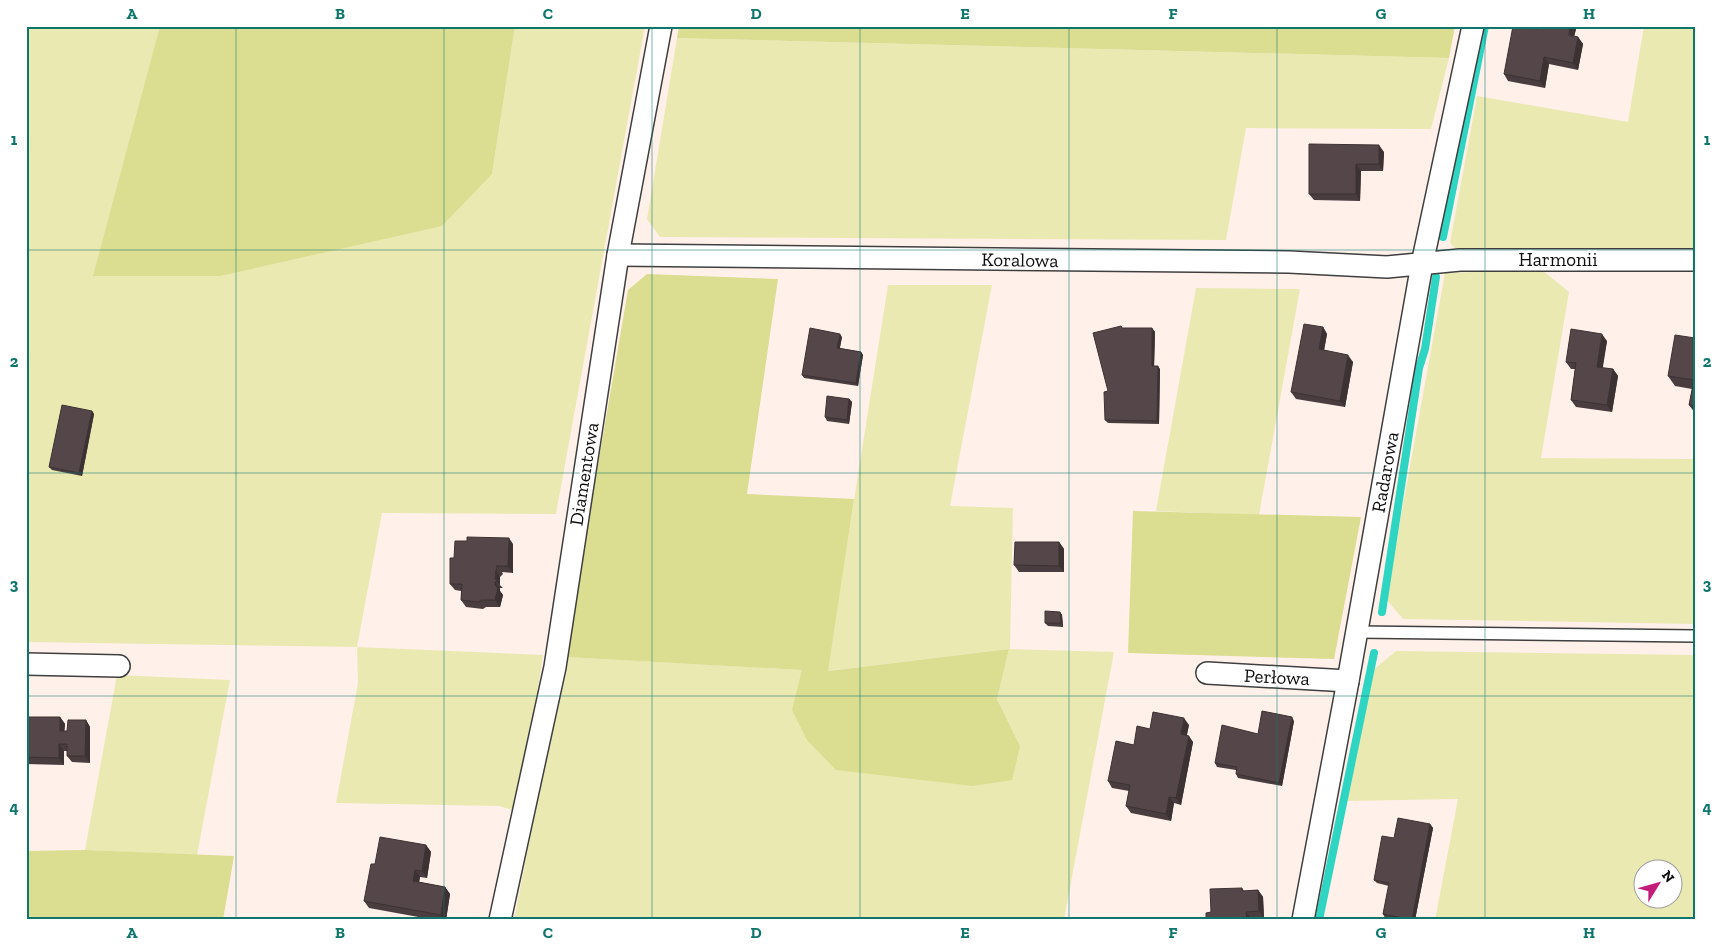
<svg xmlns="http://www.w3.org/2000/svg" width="1721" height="946" font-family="'Zilla Slab',serif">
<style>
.green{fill:#ebe9b2;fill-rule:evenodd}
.forest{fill:#dbdd90}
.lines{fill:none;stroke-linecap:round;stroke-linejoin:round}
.stream{stroke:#2ed5c2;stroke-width:8}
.lane-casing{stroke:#3f3f3f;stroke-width:14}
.street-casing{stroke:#3f3f3f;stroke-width:24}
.lane{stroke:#fff;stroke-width:11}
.street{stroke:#fff;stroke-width:21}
.wall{fill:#493d3f}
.shaded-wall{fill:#3c3233}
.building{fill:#554749;stroke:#3c3233}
.grid{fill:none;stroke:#0f766e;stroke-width:1;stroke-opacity:0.55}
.labels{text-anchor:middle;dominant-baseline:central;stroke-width:5;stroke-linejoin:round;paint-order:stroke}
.street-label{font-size:19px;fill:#0c0c0c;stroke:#fff}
.neatline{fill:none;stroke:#0f766e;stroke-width:2}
.grid-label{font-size:16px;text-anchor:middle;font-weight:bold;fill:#0f766e}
</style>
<rect width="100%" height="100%" fill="#fff0ea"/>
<g class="green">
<path d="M26 26H160L94 276H220L492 174 515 26H645L556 514 382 513 357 647 543 655 519 812 499 806 336 803 358 683 357 647 26 642Z"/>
<path d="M1644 26H1695V252L1606 248 1456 249 1450 243 1477 96 1628 122Z"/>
<path d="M677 38 1449 58 1431 129 1246 128 1226 240 660 237 647 219Z"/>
<path d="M1542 270 1569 292 1541 458 1695 459V624L1403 619 1386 599 1445 273Z"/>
<path d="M888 285H992L950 506 1013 508 1010 649 1114 652 1064 920H514L565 657 803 670 1020 746 997 699 1009 649 827 671Z"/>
<path d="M1196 288 1300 289 1259 515 1156 511Z"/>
<path d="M1396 651 1695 655V920H1435L1458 799 1347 801 1372 671ZM1644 868H1674V898H1644Z"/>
<path d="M117 675 230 680 197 855 85 850Z"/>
</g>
<g class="forest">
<path d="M160 26H515L492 174 442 226 220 276H93Z"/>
<path d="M679 26H1455L1449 58 677 38Z"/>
<path d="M647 274 778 279 747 494 854 499 828 671 1009 649 997 699 1020 746 1012 780 973 786 836 770 807 740 792 710 802 670 565 657 628 290Z"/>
<path d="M1133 511 1361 517 1334 659 1128 653Z"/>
<path d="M85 850 234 856 223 920H26V851Z"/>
</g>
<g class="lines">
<g class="stream">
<path d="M1443 237 1485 26"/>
<path d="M1382 612 1419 368 1425 349 1436 277"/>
<path d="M1319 920 1374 653"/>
</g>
<g class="lane-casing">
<path id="lane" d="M1357 632 1695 636"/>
</g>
<g class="street-casing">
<g id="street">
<path d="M618 255 1289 262 1387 267 1460 260H1695"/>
<path d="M26 664 119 666"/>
<path d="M1207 673 1348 681"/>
<path d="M500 920 555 667 618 255 661 26"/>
<path d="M1303 920 1348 681 1422 264 1473 26"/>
</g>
</g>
<use href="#lane" class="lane"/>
<use href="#street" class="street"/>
</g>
<g class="wall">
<path d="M1537 26H1574L1576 29 1574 36 1578 37 1583 44 1578 70 1549 64 1545 88 1508 81 1504 74 1537 29Z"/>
<path d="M1309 144 1384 152 1383 171H1361L1360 201 1314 200 1309 194Z"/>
<path d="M1323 327 1327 334 1324 350 1353 362 1345 407 1296 399 1291 392Z"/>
<path d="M1123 328H1152L1155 332 1154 366 1160 369 1159 424 1108 423 1105 420 1108 391Z"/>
<path d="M842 337 840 348 861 352 863 355 858 386 804 378 802 375Z"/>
<path d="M1695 338V413L1689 405 1692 389 1675 386 1668 376Z"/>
<path d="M1607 341 1602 368 1613 369 1618 376 1612 412 1576 407 1571 400 1575 369H1571L1566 362Z"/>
<path d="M849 399 852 402 849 424 827 421 825 417Z"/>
<path d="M92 411 94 414 82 476 52 470 49 467Z"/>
<path d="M467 541 513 544V573L502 572 503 574 500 577V585L503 588H500V591L503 595 500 607H486L483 609 466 607 461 600V591L455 590 450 584 454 558Z"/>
<path d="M1059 542 1064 549V572H1019L1014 565Z"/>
<path d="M1060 612 1062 615 1063 627 1048 626 1045 623Z"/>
<path d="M26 717H60L65 724 64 731H67L86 720 90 727V763L72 762 67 756V751H64V765L26 764Z"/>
<path d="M1294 721 1282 786 1238 778 1236 774V770L1217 767 1215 763Z"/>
<path d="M1189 725 1187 735 1193 742 1181 805 1174 803 1171 821 1131 813 1126 806 1129 791 1112 788 1108 781 1134 745 1150 729Z"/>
<path d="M1430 824 1433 828 1415 920H1396L1385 918 1383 914 1389 886 1377 883 1374 880 1394 838Z"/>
<path d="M426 845 431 852 427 878 420 877 419 882 445 887 450 894 446 920H435L369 908 364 901 375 864Z"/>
<path d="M1242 888 1244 891 1258 890 1263 897 1264 918 1251 919 1211 912Z"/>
</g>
<g class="shaded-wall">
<path d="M1570 26H1574L1576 29 1573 42 1569 35Z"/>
<path d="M1578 37 1583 44 1578 70 1573 63Z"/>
<path d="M1544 57 1549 64 1545 88 1540 81Z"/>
<path d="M1379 145 1384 152 1383 171 1379 164Z"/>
<path d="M1356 164 1361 171 1360 201 1356 194Z"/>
<path d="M1323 327 1327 334 1323 356 1319 349Z"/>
<path d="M1152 328 1155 332 1154 370 1152 366Z"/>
<path d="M840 334 842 337 839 351 837 348Z"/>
<path d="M1602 334 1607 341 1602 373 1597 367Z"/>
<path d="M861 352 863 355 858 386 856 383Z"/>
<path d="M1348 355 1353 362 1345 407 1340 401Z"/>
<path d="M1158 366 1160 369 1159 424 1157 421Z"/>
<path d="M1613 369 1618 376 1612 412 1607 405Z"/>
<path d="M849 399 852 402 849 424 847 420Z"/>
<path d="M92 411 94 414 82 476 79 473Z"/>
<path d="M509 538 513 544V573L508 566Z"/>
<path d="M1059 542 1064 549V572L1059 566Z"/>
<path d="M496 570 500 577V585L495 579Z"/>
<path d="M495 582 500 588V591L503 595 500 607 495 600Z"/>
<path d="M1060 612 1062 615 1063 627 1061 623Z"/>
<path d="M60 717 65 724 64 738 60 731Z"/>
<path d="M1292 717 1294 721 1282 786 1279 783Z"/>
<path d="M1184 718 1189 725 1185 741 1181 734Z"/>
<path d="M86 720 90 727V763L85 756Z"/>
<path d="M1189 736 1193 742 1181 805 1176 798Z"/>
<path d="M59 744 64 751V765L59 758Z"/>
<path d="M1169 797 1174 803 1171 821 1166 814Z"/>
<path d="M1430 824 1433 828 1415 920H1412Z"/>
<path d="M426 845 431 852 427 878 422 871Z"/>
<path d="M415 870 420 877 418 888 413 881Z"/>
<path d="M445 887 450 894 446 920H444L441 915Z"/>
<path d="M1258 890 1263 897 1264 918 1259 911Z"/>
<path d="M1246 912 1251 919V920H1247Z"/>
</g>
<g class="building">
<path d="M1513 26H1520L1537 29V26H1570L1569 35 1578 37 1573 63 1544 57 1540 81 1504 74Z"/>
<path d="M1309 144 1379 145V164H1356V194H1309Z"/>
<path d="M1304 324 1323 327 1319 349 1348 355 1340 401 1291 392Z"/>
<path d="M1121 326 1122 328H1152V366H1158L1157 421 1105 420 1104 392 1108 391 1093 333Z"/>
<path d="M810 328 840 334 837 348 861 352 856 383 802 375Z"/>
<path d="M1571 329 1602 334 1597 367 1613 369 1607 405 1571 400 1576 363 1566 362Z"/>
<path d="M1675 335 1695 338V406L1689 405 1694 380 1668 376Z"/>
<path d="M827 396 849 399 847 420 825 417Z"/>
<path d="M62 405 92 411 79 473 49 467Z"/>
<path d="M467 537 509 538 508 566H496L498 567 496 570 495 579 498 581 495 582V585L498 588 495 600H481L478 602 461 600 462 584H450V558H454L455 541H467Z"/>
<path d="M1015 542H1059V566L1014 565Z"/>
<path d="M1045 611 1060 612 1061 623H1045Z"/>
<path d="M1262 711 1292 717 1279 783 1236 774 1237 767 1215 763 1222 725 1258 734Z"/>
<path d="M1153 712 1184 718 1181 734 1189 736 1176 798 1169 797 1166 814 1126 806 1130 785 1108 781 1116 741 1134 745 1137 726 1150 729Z"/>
<path d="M26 717H60V731H67L68 720H86L85 756H67V744H59V758L26 757Z"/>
<path d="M1398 818 1430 824 1412 920 1383 914 1389 883 1374 880 1382 836 1394 838Z"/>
<path d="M380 837 426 845 422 871 415 870 413 881 445 887 441 915 364 901 371 864H375Z"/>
<path d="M1242 888V891L1258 890 1259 911 1246 912 1247 920H1206V913L1211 912 1210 889Z"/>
</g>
<path class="grid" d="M236 26V920M444 26V920M652 26V920M860 26V920M1069 26V920M1277 26V920M1485 26V920M26 250H1695M26 473H1695M26 696H1695"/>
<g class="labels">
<g class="street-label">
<text x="1558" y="259">Harmonii</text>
<text transform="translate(1020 260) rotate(1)">Koralowa</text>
<text transform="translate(1385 472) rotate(-80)">Radarowa</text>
<text transform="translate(584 474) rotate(-81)">Diamentowa</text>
<text transform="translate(1277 677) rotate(3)">Perłowa</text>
</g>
</g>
<rect width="1721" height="946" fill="none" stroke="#ffffff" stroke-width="55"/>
<g transform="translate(1658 884) rotate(53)"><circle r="24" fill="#ffffff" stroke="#9e9e9e"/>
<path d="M0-4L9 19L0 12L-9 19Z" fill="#c41c7a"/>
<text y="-8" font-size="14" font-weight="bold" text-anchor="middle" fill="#0c0c0c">N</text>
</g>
<rect x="28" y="28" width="1666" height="890" class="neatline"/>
<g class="grid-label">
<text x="132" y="19">A</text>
<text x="340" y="19">B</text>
<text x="548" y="19">C</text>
<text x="756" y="19">D</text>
<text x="965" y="19">E</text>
<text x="1173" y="19">F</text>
<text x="1381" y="19">G</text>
<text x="1589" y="19">H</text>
<text x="14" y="145">1</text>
<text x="1707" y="145">1</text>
<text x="14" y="367">2</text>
<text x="1707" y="367">2</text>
<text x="14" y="590">3</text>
<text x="1707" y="590">3</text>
<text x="14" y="813">4</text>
<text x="1707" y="813">4</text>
<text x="132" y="938">A</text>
<text x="340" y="938">B</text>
<text x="548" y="938">C</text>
<text x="756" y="938">D</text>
<text x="965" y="938">E</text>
<text x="1173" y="938">F</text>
<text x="1381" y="938">G</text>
<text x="1589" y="938">H</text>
</g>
</svg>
